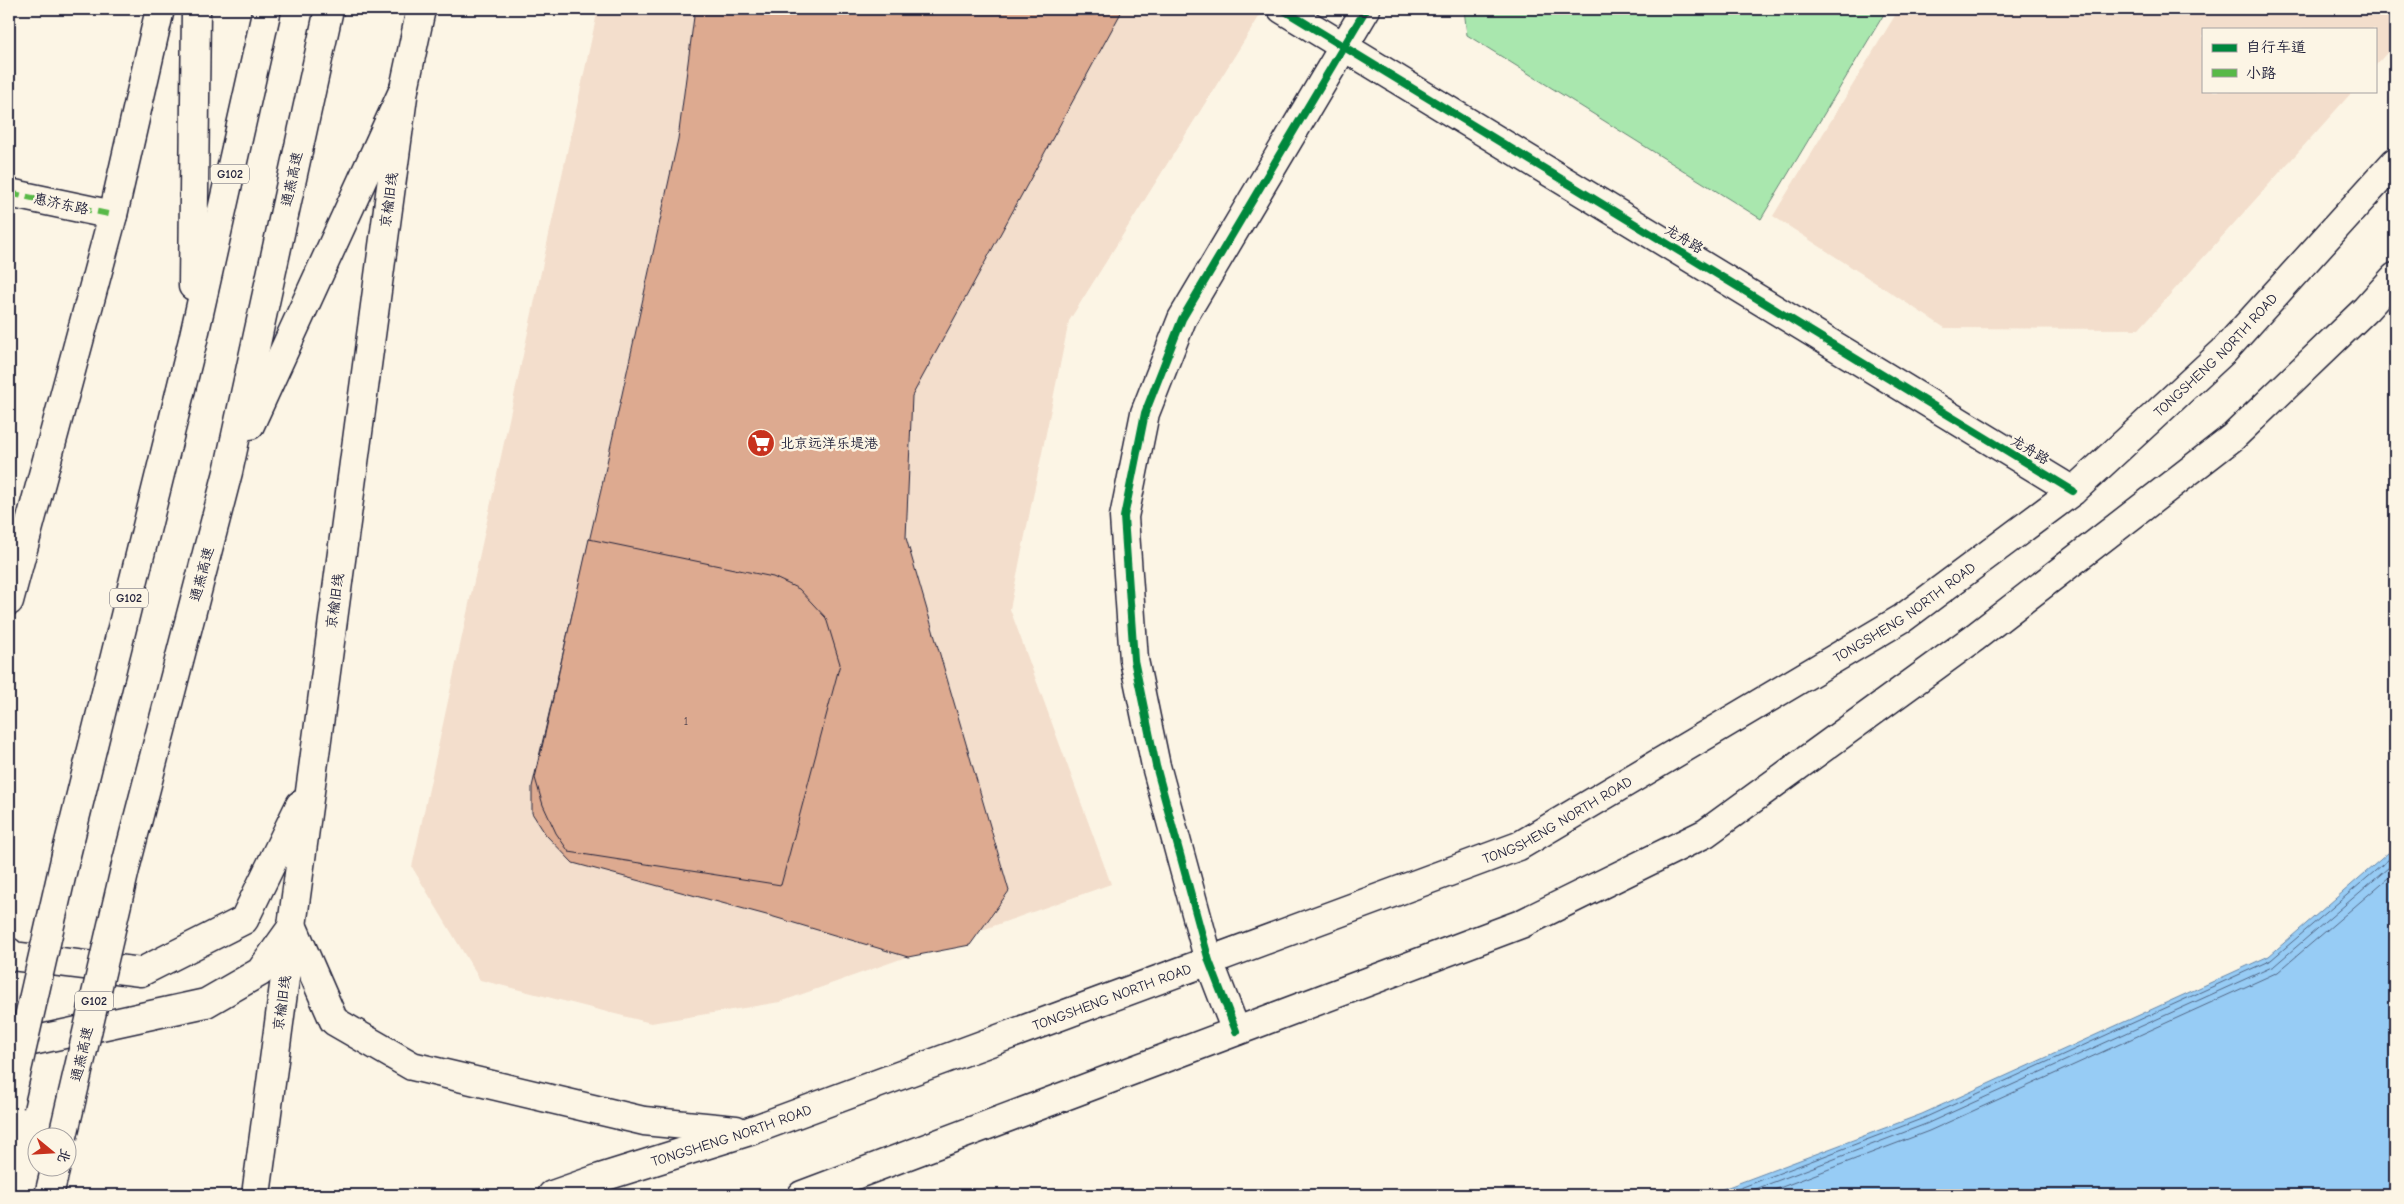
<svg xmlns="http://www.w3.org/2000/svg" width="2404" height="1204" font-family="'Comic Neue','LXGW WenKai TC',sans-serif">
<style>
.built{fill:#f3decc}
.green{fill:#a9e7ae;stroke:#668474}
.water{fill:#97ccf5;stroke:#6888ab}
.lines{fill:none;stroke-linecap:round;stroke-linejoin:round}
.shore{stroke:#516685;stroke-width:1}
.building{fill:#ddaa90;stroke:#22223b}
.pedestrian-casing{stroke:#22223b;stroke-width:31}
.tertiary-casing{stroke:#22223b;stroke-width:31}
.secondary-casing{stroke:#22223b;stroke-width:31}
.motorway-casing{stroke:#22223b;stroke-width:31}
.pedestrian{stroke:#fcf5e5;stroke-width:28}
.tertiary{stroke:#fcf5e5;stroke-width:28}
.secondary{stroke:#fcf5e5;stroke-width:28}
.motorway{stroke:#fcf5e5;stroke-width:28}
.motorway-bridge-casing{stroke:#22223b;stroke-width:31;stroke-linecap:butt}
.motorway-bridge{stroke:#fcf5e5;stroke-width:28}
.quiet{stroke:#58b947;stroke-width:6;stroke-dasharray:12 6;stroke-linecap:butt}
.cycleway-casing{stroke:#fcf5e5;stroke-width:11}
.cycleway{stroke:#00873e;stroke-width:8}
.labels{text-anchor:middle;dominant-baseline:central;stroke-width:5;stroke-linejoin:round;paint-order:stroke}
.number-label{font-size:11px;fill:#514450}
.shield{fill:#fcf5e5;stroke:#63616e;stroke-width:1}
.shield-label{font-size:12px;font-weight:bold;fill:#22223b}
.street-label{font-size:14px;fill:#22223b;stroke:#fcf5e5}
.poi-label{font-size:14px;fill:#22223b;stroke:#fcf5e5;text-anchor:start}
</style>
<rect width="100%" height="100%" fill="#fcf5e5"/>
<filter id="ink" filterUnits="userSpaceOnUse"><feTurbulence type="fractalNoise" baseFrequency=".02" numOctaves="2"/><feDisplacementMap in="SourceGraphic" scale="10" xChannelSelector="R" yChannelSelector="G"/><feConvolveMatrix kernelMatrix="1 2 1 2 8 2 1 2 1" color-interpolation-filters="sRGB"/></filter>
<g filter="url(#ink)">
<g class="built">
<path d="M598 9H1264L1069 321 1010 609 1111 884 780 1002 651 1023 480 980 412 867Z"/>
<path d="M1899 9H2395V44L2375 66V29H2203V91H2353L2139 329 1945 328 1773 216Z"/>
</g>
<path class="green" d="M1464 9H1887L1761 219 1467 35Z"/>
<path class="water" d="M2395 847V1195H1707L1922 1114 2269 956Z"/>
<g class="lines">
<g class="shore">
<path d="M1722 1195 1924 1118 2271 960 2395 854"/>
<path d="M1740 1195 1926 1124 2274 966 2395 862"/>
<path d="M1761 1195 1929 1131 2278 972 2395 872"/>
</g>
</g>
<g class="building">
<path d="M695 9H1123L912 396 906 538 1009 891 970 945 908 957 774 917 573 863 546 835 532 813V787L601 490 678 139Z"/>
<path d="M589 539 773 577 799 589 826 618 840 664 781 885 569 852 556 833 543 805 535 778Z"/>
</g>
<g class="lines">
<g class="pedestrian-casing">
<path id="pedestrian" d="M9 193 113 215"/>
</g>
<g class="tertiary-casing">
<g id="tertiary">
<path d="M1282 9 2073 491"/>
<path d="M1236 1031 1209 961 1156 766 1134 660 1124 517 1145 413 1182 319 1366 9"/>
</g>
</g>
<g class="secondary-casing">
<g id="secondary">
<path d="M9 601 113 215 160 9"/>
<path d="M293 927 334 1021 412 1066 644 1121 736 1130"/>
<path d="M9 952 12 956 141 972 244 920 300 805"/>
<path d="M9 1046 206 1003 260 972 290 930"/>
<path d="M256 1195 404 89 421 9"/>
<path id="s1" d="M552 1195 600 1178 750 1131 1519 846 1903 618 2073 491 2224 351 2395 162"/>
<path d="M802 1195 1521 924 1706 833 1974 638 2233 437 2366 309 2395 277"/>
</g>
</g>
<g class="motorway-casing">
<g id="motorway">
<path d="M193 286 196 9"/>
<path d="M250 425 404 89"/>
<path d="M66 855 193 340 267 9"/>
<path d="M126 865 228 472 329 9"/>
<path d="M49 1195 56 1166"/>
</g>
</g>
<use href="#pedestrian" class="pedestrian"/>
<use href="#tertiary" class="tertiary"/>
<use href="#secondary" class="secondary"/>
<use href="#motorway" class="motorway"/>
<g class="motorway-bridge-casing">
<g id="motorway-bridge">
<path d="M9 1105 66 855"/>
<path d="M63 1136 126 865"/>
</g>
</g>
<use href="#motorway-bridge" class="motorway-bridge"/>
<path class="quiet" d="M9 193 113 215"/>
<g class="cycleway-casing">
<g id="cycleway">
<path d="M1282 9 2073 491"/>
<path d="M1236 1031 1209 961 1156 766 1134 660 1124 517 1145 413 1182 319 1366 9"/>
</g>
</g>
<use href="#cycleway" class="cycleway"/>
</g>
</g>
<defs>
<g id="supermarket-disc" transform="scale(1.4375)"><circle r="9.5" fill="#c8321e" stroke="#fcf5e5"/><path d="M-6-5.5h2.5l.6 2H6L4.5 2H-2.5L-4.4-4H-6ZM-1.5 3.2a1.3 1.3 0 1 0 .1 0ZM3 3.2a1.3 1.3 0 1 0 .1 0Z" fill="#fff"/></g>
</defs>
<g fill-rule="evenodd">
<use href="#supermarket-disc" x="761" y="443"/>
</g>
<g class="labels">
<g class="number-label">
<text x="686" y="721">1</text>
</g>
<g class="shield">
<rect x="211" y="164.5" width="38" height="19" rx="4"/>
<rect x="110" y="588.5" width="38" height="19" rx="4"/>
<rect x="75" y="991.5" width="38" height="19" rx="4"/>
</g>
<g class="shield-label">
<text x="230" y="174">G102</text>
<text x="129" y="598">G102</text>
<text x="94" y="1001">G102</text>
</g>
<g class="street-label">
<text transform="translate(292 179) rotate(-78)">通燕高速</text>
<text transform="translate(389 200) rotate(-82)">京榆旧线</text>
<text transform="translate(61 204) rotate(12)">惠济东路</text>
<text transform="translate(1684 239) rotate(31)">龙舟路</text>
<text stroke="none"><textPath href="#s1" startOffset="1884">TONGSHENG NORTH ROAD</textPath></text>
<text transform="translate(2030 450) rotate(31)">龙舟路</text>
<text transform="translate(202 574) rotate(-75)">通燕高速</text>
<text transform="translate(335 601) rotate(-82)">京榆旧线</text>
<text stroke="none"><textPath href="#s1" startOffset="1479">TONGSHENG NORTH ROAD</textPath></text>
<text stroke="none"><textPath href="#s1" startOffset="1074">TONGSHENG NORTH ROAD</textPath></text>
<text stroke="none"><textPath href="#s1" startOffset="594">TONGSHENG NORTH ROAD</textPath></text>
<text transform="translate(282 1003) rotate(-82)">京榆旧线</text>
<text transform="translate(82 1054) rotate(-77)">通燕高速</text>
<text stroke="none"><textPath href="#s1" startOffset="189">TONGSHENG NORTH ROAD</textPath></text>
</g>
<g class="poi-label">
<text x="780" y="443">北京远洋乐堤港</text>
</g>
</g>
<rect width="2404" height="1204" fill="none" stroke="#fcf5e5" stroke-width="30"/>
<rect x="15" y="15" width="2374" height="1174" fill="none" stroke="#22223b" stroke-width="2" filter="url(#ink)"/>
<rect x="2202" y="28" width="175" height="65" fill="#fcf5e5" stroke="#a5a1a1"/>
<rect x="2212" y="44" width="25" height="8" fill="#00873e" stroke="#a5a1a1"/>
<text x="2246" y="52" font-size="15" fill="#22223b">自行车道</text>
<rect x="2212" y="69" width="25" height="8" fill="#58b947" stroke="#a5a1a1"/>
<text x="2246" y="78" font-size="15" fill="#22223b">小路</text>
<g transform="translate(52 1152) rotate(108)"><circle r="24" fill="#fcf5e5" stroke="#a5a1a1"/>
<path d="M0-4L9 19L0 12L-9 19Z" fill="#c8321e"/>
<text y="-8" font-size="14" font-weight="bold" text-anchor="middle" fill="#22223b">北</text>
</g>
</svg>
